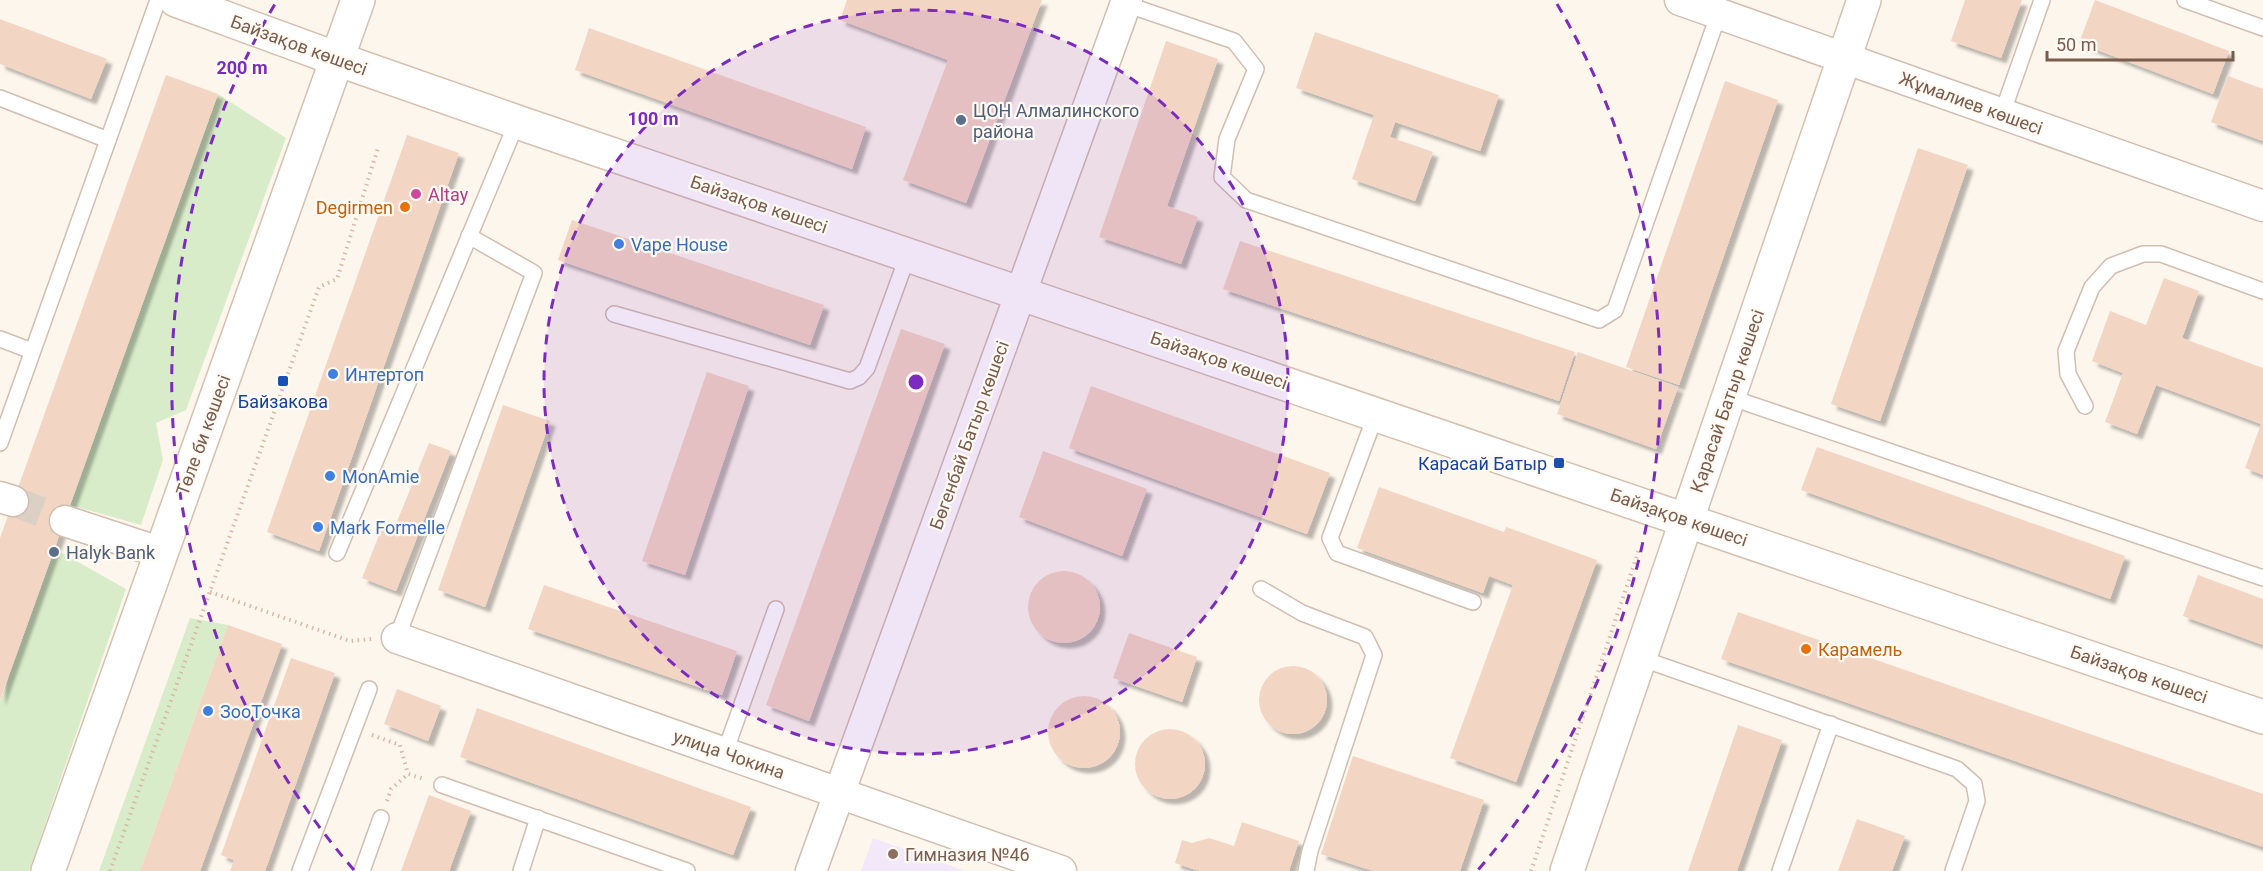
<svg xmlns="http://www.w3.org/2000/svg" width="2263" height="871" font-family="Roboto,sans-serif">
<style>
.education{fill:#f3e8fa}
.green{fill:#d8ecc9}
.building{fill:#f3d5c3;filter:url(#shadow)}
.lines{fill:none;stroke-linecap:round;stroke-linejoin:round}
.street-tunnel{stroke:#dcd0c4;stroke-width:30;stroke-dasharray:30 15;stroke-linecap:butt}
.lane-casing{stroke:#d1beb0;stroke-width:18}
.street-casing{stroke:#d1beb0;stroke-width:33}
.secondary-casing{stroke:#d6c0b0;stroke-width:36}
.path{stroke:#d9b8a5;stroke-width:4;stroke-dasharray:1.5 4.5;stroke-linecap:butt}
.lane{stroke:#fff;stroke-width:15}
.street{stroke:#fff;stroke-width:30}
.secondary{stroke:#fff;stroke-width:33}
.ring{fill:none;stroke:#7b2cbf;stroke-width:3;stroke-dasharray:10 8}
.service-dot{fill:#5c6f8a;stroke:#fffaf3;stroke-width:2}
.hotel-dot{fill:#d1479c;stroke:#fffaf3;stroke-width:2}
.food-dot{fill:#e8710a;stroke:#fffaf3;stroke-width:2}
.shop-dot{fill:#3f7fe0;stroke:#fffaf3;stroke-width:2}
.transit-dot{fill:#1a4fb4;stroke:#fffaf3;stroke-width:2}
.education-dot{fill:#8d6e63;stroke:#fffaf3;stroke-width:2}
.labels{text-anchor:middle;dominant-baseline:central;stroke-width:4.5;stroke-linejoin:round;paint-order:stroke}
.street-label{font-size:18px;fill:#7a5c4d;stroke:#fffaf3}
.service-label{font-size:18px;fill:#4e5e75;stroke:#fffaf3;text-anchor:start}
.hotel-label{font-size:18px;fill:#b23c85;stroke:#fffaf3;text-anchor:start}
.food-label{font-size:18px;fill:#c56008;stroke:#fffaf3;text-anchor:end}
.shop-label{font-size:18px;fill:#366cbe;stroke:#fffaf3;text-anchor:start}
.transit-label{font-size:18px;fill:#164399;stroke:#fffaf3}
.education-label{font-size:18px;fill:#785e54;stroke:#fffaf3;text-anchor:start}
.centre{fill:#7b2cbf;stroke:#fffaf3;stroke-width:3}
.ring-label{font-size:18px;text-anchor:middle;font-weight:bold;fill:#7b2cbf;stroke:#fffaf3;stroke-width:4.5;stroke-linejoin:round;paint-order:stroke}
</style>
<defs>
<filter id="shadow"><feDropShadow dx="5.5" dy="5.5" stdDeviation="1.5" flood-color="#0004"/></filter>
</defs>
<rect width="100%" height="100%" fill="#fdf6ec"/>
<path class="education" d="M873 838 965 871H861Z"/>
<g class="green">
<path d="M218 94 286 138 186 410 156 423 163 460 141 525 70 505Z"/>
<path d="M55 549 126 589 29 871H0V701Z"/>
<path d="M190 618 228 625 140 871H99Z"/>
</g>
<g class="building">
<path d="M847 0H1042L966 203 903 180 948 60 840 20Z"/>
<path d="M1965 0H2022L2001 58 1951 41Z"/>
<path d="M2095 0 2229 51 2213 94 2079 43Z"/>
<path d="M0 19 107 59 91 99 0 64Z"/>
<path d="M589 28 866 127 852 169 575 70Z"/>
<path d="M1315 32 1499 95 1480 151 1395 122 1390 137 1433 152 1415 201 1352 179 1374 115 1296 88Z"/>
<path d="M1166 41 1218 59 1167 206 1198 217 1181 264 1099 237Z"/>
<path d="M166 75 218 94 0 700V538Z"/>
<path d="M2228 76 2263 89V141L2211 122Z"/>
<path d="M1725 81 1778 100 1679 385 1626 367Z"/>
<path d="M407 135 459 153 319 551 267 532Z"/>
<path d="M1918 148 1968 165 1880 421 1831 404Z"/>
<path d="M572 220 824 305 810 345 558 260Z"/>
<path d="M1240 241 1575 352 1559 401 1223 289Z"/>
<path d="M2164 278 2199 291 2182 338 2263 368V475L2245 468 2261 424 2156 385 2137 434 2105 422 2123 373 2092 361 2110 311 2146 325Z"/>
<path d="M901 329 945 344 809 721 766 705Z"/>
<path d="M1578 352 1678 387 1656 449 1557 414Z"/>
<path d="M707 372 749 386 685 575 642 561Z"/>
<path d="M1091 386 1330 473 1307 534 1069 448Z"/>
<path d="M503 405 550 421 485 607 438 590Z"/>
<path d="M429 443 451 451 396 591 362 578 383 525 394 529Z"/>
<path d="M1817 447 2125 556 2110 599 1801 490Z"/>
<path d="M1043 451 1147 489 1122 556 1019 517Z"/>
<path d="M1379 487 1504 532 1506 527 1597 560 1516 782 1450 758 1513 585 1489 576 1483 593 1357 548Z"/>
<circle cx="1064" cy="607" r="36"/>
<path d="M2198 575 2263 599V645L2183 616Z"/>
<path d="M544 585 737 651 722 695 528 629Z"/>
<path d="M1738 612 2263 794V847L1721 659Z"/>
<path d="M228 625 282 644 200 871H140Z"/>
<path d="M1129 633 1197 657 1182 702 1113 678Z"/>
<path d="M291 658 335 673 265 871H230L234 860 221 855Z"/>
<circle cx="1293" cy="700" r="34"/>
<path d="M397 689 441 706 428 741 384 724Z"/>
<circle cx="1084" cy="732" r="36"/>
<path d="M477 708 751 807 733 855 460 757Z"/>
<path d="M1738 725 1782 740 1737 871H1688Z"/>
<circle cx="1170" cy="764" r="35"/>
<path d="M1353 756 1484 800 1460 871H1373L1321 854Z"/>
<path d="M429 795 471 811 449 871H401Z"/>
<path d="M1857 819 1905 836 1892 871H1838Z"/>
<path d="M1242 822 1299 841 1289 871H1199L1175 863 1182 840 1192 843 1209 838 1234 846Z"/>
</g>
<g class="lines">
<path class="street-tunnel" d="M13 501 65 521"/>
<g class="lane-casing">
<g id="lane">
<path d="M2185 0 2263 28"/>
<path d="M1125 4 1234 41 1256 69 1227 139 1222 177 1246 200 1599 320 1615 310 1720 10"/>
<path d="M0 98 108 140"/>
<path d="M2002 114 2042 0"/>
<path d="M614 314 850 381 859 377 867 368 908 255"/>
<path d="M0 339 32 351"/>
<path d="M1729 397 2263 578"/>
<path d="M2085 406 2068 374 2066 351 2092 287 2111 266 2143 254H2161L2263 291"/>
<path d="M1376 414 1330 538 1337 553 1473 602"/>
<path d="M0 443 158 0"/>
<path d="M337 553 517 122"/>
<path d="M1261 589 1302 613 1365 637 1374 655 1310 851 1306 871"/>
<path d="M397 638 534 273 469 236"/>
<path d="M1640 658 1957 769 1974 784 1977 801 1953 871"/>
<path d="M725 752 776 609"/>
<path d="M442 785 687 871"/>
<path d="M300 871 369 689"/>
<path d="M362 871 381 818"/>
<path d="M521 871 538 818"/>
<path d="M1780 871 1831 724"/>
</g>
</g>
<g class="street-casing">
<g id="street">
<path d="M1680 0 2263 206"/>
<path d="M0 497 13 501"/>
<path d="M65 521 162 553"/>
<path d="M397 638 1061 871"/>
<path d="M811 871 1127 0"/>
</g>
</g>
<g class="secondary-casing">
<g id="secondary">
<path d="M176 0 337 59 517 122 2263 717"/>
<path d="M48 871 358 0"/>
<path d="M1567 871 1864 0"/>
</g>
</g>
<g class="path">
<path d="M210 592 350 641 372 639"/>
<path d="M372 735 400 745 408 774"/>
<path d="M387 801 391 789 408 774 424 779"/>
<path d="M110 871 319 287 337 279 378 148"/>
<path d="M1531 871 1640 547"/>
</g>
<use href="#lane" class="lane"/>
<use href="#street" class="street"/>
<use href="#secondary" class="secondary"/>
</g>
<circle cx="916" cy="382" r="372" fill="#7b2cbf" fill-opacity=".12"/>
<g class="ring">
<circle cx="916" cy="382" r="372"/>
<path d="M354 870A744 744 0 0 1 275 4M1557 4A744 744 0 0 1 1478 870"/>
</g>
<g class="service-dot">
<circle cx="961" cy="120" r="6"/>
<circle cx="54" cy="552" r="6"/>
</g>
<circle class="hotel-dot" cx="416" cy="194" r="6"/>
<g class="food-dot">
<circle cx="405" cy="207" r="6"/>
<circle cx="1806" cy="649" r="6"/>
</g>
<g class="shop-dot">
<circle cx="619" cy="244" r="6"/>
<circle cx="333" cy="374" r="6"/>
<circle cx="330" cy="476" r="6"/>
<circle cx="318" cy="527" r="6"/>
<circle cx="208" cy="711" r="6"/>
</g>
<g class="transit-dot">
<rect x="277" y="375" width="12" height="12" rx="3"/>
<rect x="1553" y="457" width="12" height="12" rx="3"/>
</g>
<circle class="education-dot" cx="893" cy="854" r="6"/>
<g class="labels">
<g class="street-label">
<text transform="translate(299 45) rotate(20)">Байзақов көшесі</text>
<text transform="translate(1971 103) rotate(20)">Жұмалиев көшесі</text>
<text transform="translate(759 204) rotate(19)">Байзақов көшесі</text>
<text transform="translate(1219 360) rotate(19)">Байзақов көшесі</text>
<text transform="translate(1727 401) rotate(-71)">Қарасай Батыр көшесі</text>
<text transform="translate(203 435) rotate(-70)">Төле би көшесі</text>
<text transform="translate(969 435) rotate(-70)">Бөгенбай Батыр көшесі</text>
<text transform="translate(1679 517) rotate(19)">Байзақов көшесі</text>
<text transform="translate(2139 674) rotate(19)">Байзақов көшесі</text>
<text transform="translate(729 754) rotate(19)">улица Чокина</text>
</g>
<g class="service-label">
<text x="973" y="110">ЦОН Алмалинского<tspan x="973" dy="21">района</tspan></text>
<text x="66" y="552">Halyk Bank</text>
</g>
<g class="hotel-label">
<text x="428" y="194">Altay</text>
</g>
<g class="food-label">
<text x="393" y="207">Degirmen</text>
<text x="1818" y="649" text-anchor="start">Карамель</text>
</g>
<g class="shop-label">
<text x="631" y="244">Vape House</text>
<text x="345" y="374">Интертоп</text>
<text x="342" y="476">MonAmie</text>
<text x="330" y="527">Mark Formelle</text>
<text x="220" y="711">ЗооТочка</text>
</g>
<g class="transit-label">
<text x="283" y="401">Байзакова</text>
<text x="1547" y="463" text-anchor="end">Карасай Батыр</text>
</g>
<g class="education-label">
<text x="905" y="854">Гимназия №46</text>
</g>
</g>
<circle cx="916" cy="382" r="9" class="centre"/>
<g class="ring-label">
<text x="242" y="74">200 m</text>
<text x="653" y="125">100 m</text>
</g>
<path d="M2047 51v9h186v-9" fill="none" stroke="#7a5c4d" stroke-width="3"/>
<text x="2056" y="51" font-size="18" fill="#7a5c4d" stroke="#fffaf3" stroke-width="4.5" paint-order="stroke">50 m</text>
</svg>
